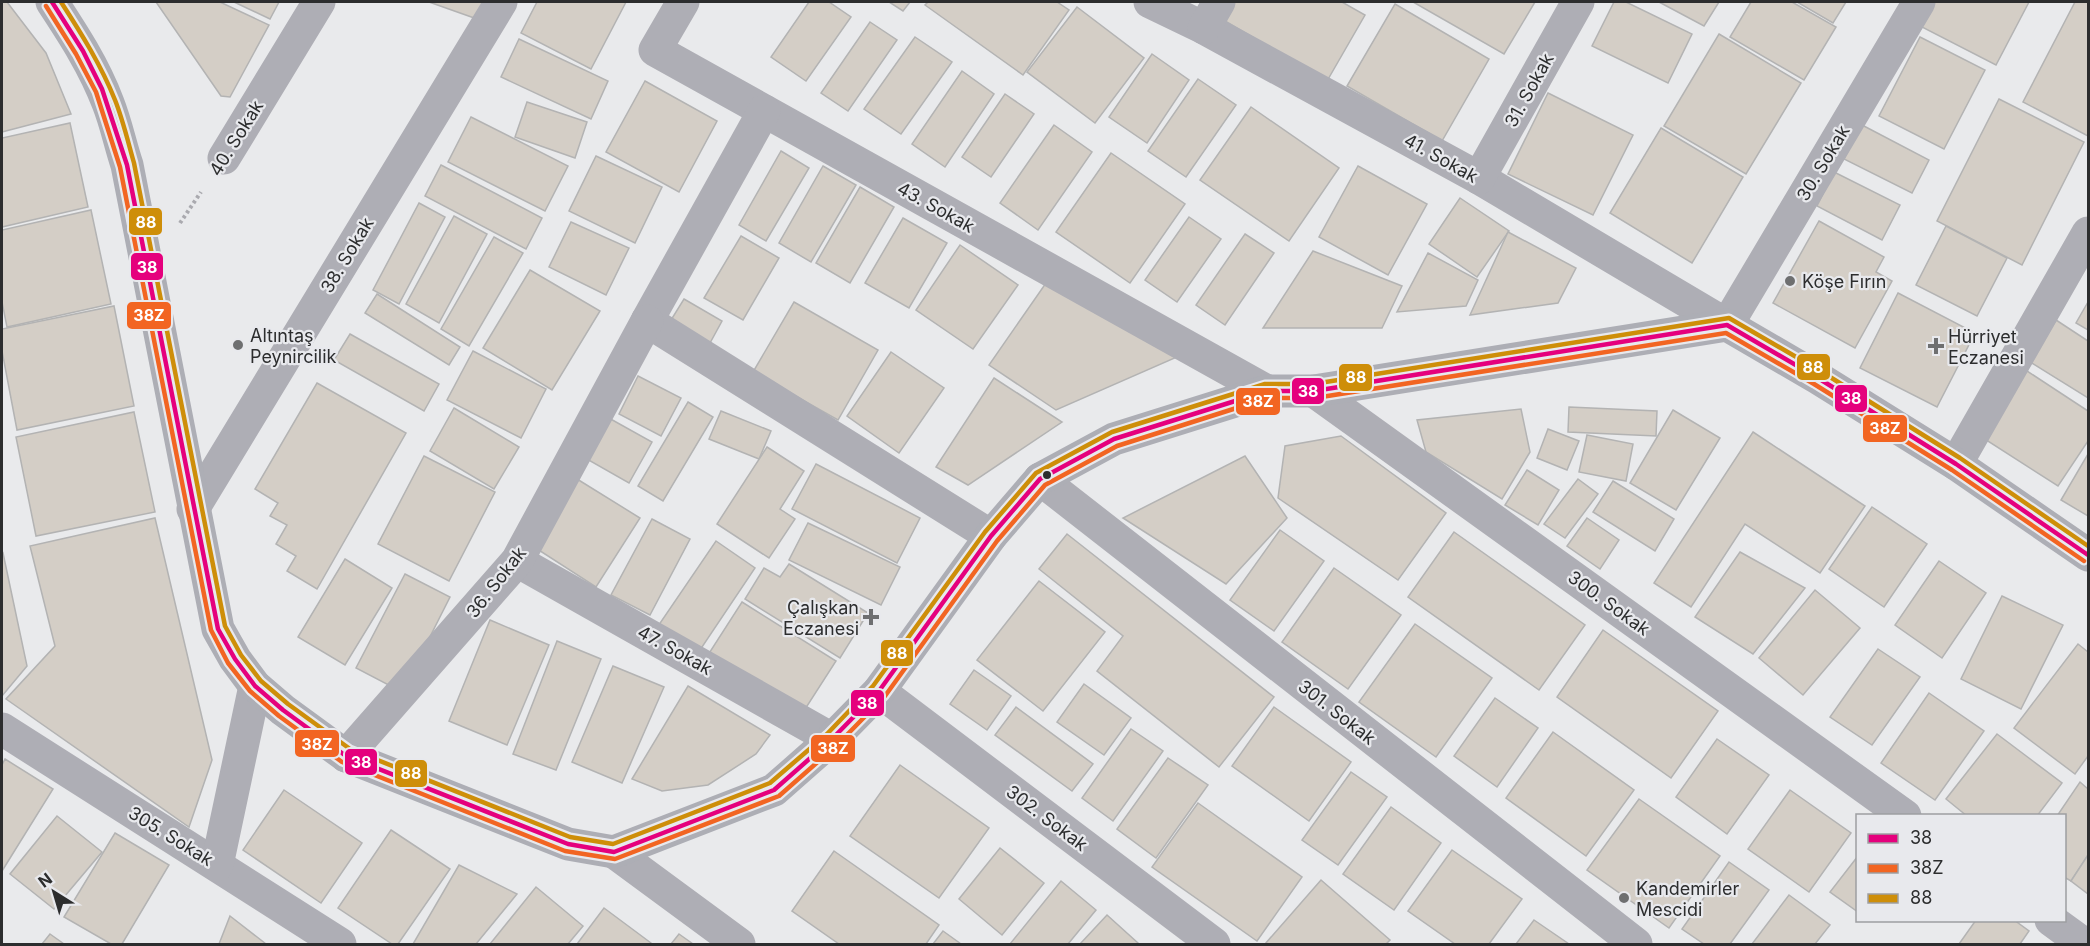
<svg xmlns="http://www.w3.org/2000/svg" width="2090" height="946" font-family="Inter,sans-serif">
<style>
.building{fill:#d4cec6;stroke:#b3b3b3;stroke-width:1.5}
.lines{fill:none;stroke-linecap:round;stroke-linejoin:round}
.path{stroke:#aaaaaf;stroke-width:4;stroke-dasharray:3 3;stroke-linecap:butt}
.minor{stroke:#aeaeb5;stroke-width:33}
.secondary{stroke:#adaeb5;stroke-width:33}
.bus-1-casing{stroke:#e8e9ed;stroke-width:9}
.bus-2-casing{stroke:#e8e9ed;stroke-width:9}
.bus-3-casing{stroke:#e8e9ed;stroke-width:9}
.bus-1{stroke:#e5007d;stroke-width:4.5}
.bus-2{stroke:#f26522;stroke-width:4.5}
.bus-3{stroke:#ce8e09;stroke-width:4.5}
.poi-dot{fill:#6e6f70;stroke:#e8e9ed;stroke-width:2}
.bus-dot{fill:#2c2d2e;stroke:#e8e9ed;stroke-width:2}
.labels{text-anchor:middle;dominant-baseline:central;stroke-width:4.5;stroke-linejoin:round;paint-order:stroke}
.street-label{font-size:18px;fill:#2c2d2e;stroke:#e8e9ed}
.poi-label{font-size:18px;fill:#2c2d2e;stroke:#e8e9ed;text-anchor:start}
.line-badge{stroke:#e8e9ed;stroke-width:2}
.badge-label{font-size:16px;text-anchor:middle;font-weight:bold;fill:#fff}
</style>
<rect width="100%" height="100%" fill="#e9eaec"/>
<g class="building">
<path d="M2 2H7L46 53 71 114 2 132Z"/>
<path d="M156 2H220L269 25 230 97 221 96Z"/>
<path d="M234 2H279L270 19Z"/>
<path d="M429 2H483L477 19Z"/>
<path d="M537 2H626L591 69 521 33Z"/>
<path d="M809 2H829L851 17 806 81 771 57Z"/>
<path d="M889 2H910L903 11Z"/>
<path d="M928 2H1057L1069 10 1023 75 925 5Z"/>
<path d="M1229 2H1342L1365 15 1327 81 1220 18Z"/>
<path d="M1413 2H1535L1504 54Z"/>
<path d="M1614 2H1626L1692 34 1668 83 1592 46Z"/>
<path d="M1659 2H1719L1704 26Z"/>
<path d="M1751 2H1792L1836 27 1804 80 1730 37Z"/>
<path d="M1797 2H1846L1833 23Z"/>
<path d="M1933 2H2029L1996 65 1920 26Z"/>
<path d="M2075 2H2088V136L2023 102Z"/>
<path d="M1395 4 1489 59 1442 141 1347 86Z"/>
<path d="M1077 7 1144 58 1095 123 1027 72Z"/>
<path d="M870 22 897 40 848 111 821 93Z"/>
<path d="M1719 34 1801 83 1746 174 1664 126Z"/>
<path d="M915 37 952 62 901 134 864 109Z"/>
<path d="M1920 37 1985 70 1944 149 1879 116Z"/>
<path d="M519 39 608 81 591 119 501 77Z"/>
<path d="M1152 54 1189 80 1147 143 1109 117Z"/>
<path d="M962 71 994 94 945 167 912 144Z"/>
<path d="M1198 79 1236 105 1186 177 1148 151Z"/>
<path d="M645 81 717 121 679 192 606 152Z"/>
<path d="M1548 93 1633 135 1593 215 1508 174Z"/>
<path d="M1005 94 1034 114 991 177 962 157Z"/>
<path d="M1999 99 2084 142 2022 265 1937 221Z"/>
<path d="M527 102 587 122 575 158 515 137Z"/>
<path d="M1251 107 1339 168 1289 241 1200 180Z"/>
<path d="M471 117 568 166 545 211 448 162Z"/>
<path d="M70 123 88 207 2 227V138Z"/>
<path d="M1054 125 1092 152 1038 230 1000 203Z"/>
<path d="M1862 125 1929 160 1912 193 1844 159Z"/>
<path d="M1661 128 1743 177 1692 263 1610 213Z"/>
<path d="M781 151 809 168 766 241 739 225Z"/>
<path d="M1111 153 1185 204 1130 283 1056 232Z"/>
<path d="M596 156 662 187 635 243 569 211Z"/>
<path d="M441 165 542 218 526 249 425 196Z"/>
<path d="M823 166 856 185 811 262 779 243Z"/>
<path d="M1358 166 1427 204 1388 275 1319 237Z"/>
<path d="M1834 172 1900 205 1882 240 1817 206Z"/>
<path d="M860 187 894 207 850 283 816 263Z"/>
<path d="M1460 198 1509 231 1477 277 1429 244Z"/>
<path d="M419 203 445 217 399 304 373 290Z"/>
<path d="M91 210 111 304 7 327 2 302V230Z"/>
<path d="M454 216 487 234 439 323 406 304Z"/>
<path d="M1189 217 1221 239 1177 302 1145 280Z"/>
<path d="M903 218 947 243 909 308 865 283Z"/>
<path d="M1819 221 1884 257 1876 272 1892 281 1855 348 1773 303Z"/>
<path d="M571 222 629 248 606 295 549 267Z"/>
<path d="M1946 226 2007 258 1977 316 1916 285Z"/>
<path d="M1508 232 1576 268 1558 303 1470 315Z"/>
<path d="M1245 234 1274 253 1225 325 1196 305Z"/>
<path d="M741 236 779 258 743 320 704 298Z"/>
<path d="M494 237 523 253 469 346 441 329Z"/>
<path d="M960 245 1018 285 973 349 916 310Z"/>
<path d="M1313 251 1402 286 1382 328H1263Z"/>
<path d="M1428 253 1478 280 1466 306 1397 312Z"/>
<path d="M530 270 600 311 552 390 483 348Z"/>
<path d="M1046 283 1177 357 1056 410 989 365Z"/>
<path d="M1898 293 1975 333 1937 407 1860 368Z"/>
<path d="M377 294 460 347 449 365 365 313Z"/>
<path d="M684 299 722 321 710 343 671 320Z"/>
<path d="M794 302 878 350 838 420 753 372Z"/>
<path d="M2088 302V330L2076 323Z"/>
<path d="M114 306 134 406 17 430 2 351V329Z"/>
<path d="M2056 320 2088 341V398L2030 362Z"/>
<path d="M350 334 439 384 424 411 334 360Z"/>
<path d="M473 351 546 389 521 438 447 400Z"/>
<path d="M891 352 944 388 899 453 847 416Z"/>
<path d="M2024 369 2088 411V441L2058 486 1980 436Z"/>
<path d="M638 376 681 398 661 436 619 414Z"/>
<path d="M994 378 1062 422 968 485 936 467Z"/>
<path d="M317 383 406 433 317 589 287 571 296 556 276 544 287 525 270 516 278 503 255 489Z"/>
<path d="M688 402 713 417 663 501 638 486Z"/>
<path d="M1569 407 1657 411 1656 436 1568 432Z"/>
<path d="M454 408 519 447 494 489 430 451Z"/>
<path d="M1521 409 1530 452 1502 499 1426 452 1417 420Z"/>
<path d="M1673 410 1720 438 1676 510 1630 483Z"/>
<path d="M721 411 771 431 759 459 709 439Z"/>
<path d="M134 412 155 512 36 536 16 437Z"/>
<path d="M607 417 652 442 629 483 585 458Z"/>
<path d="M1548 429 1579 441 1567 470 1537 458Z"/>
<path d="M1753 432 1865 506 1820 573 1745 524 1691 607 1654 583Z"/>
<path d="M1587 435 1633 444 1626 481 1579 472Z"/>
<path d="M1341 436 1446 513 1398 580 1278 498 1285 446Z"/>
<path d="M767 447 804 471 780 509 795 519 769 558 717 524Z"/>
<path d="M2088 454V516L2061 500Z"/>
<path d="M424 456 495 492 449 581 378 544Z"/>
<path d="M1245 456 1287 518 1226 584 1123 518Z"/>
<path d="M816 464 920 518 897 563 792 509Z"/>
<path d="M1527 470 1559 490 1538 525 1505 505Z"/>
<path d="M577 479 640 518 596 587 534 547Z"/>
<path d="M1578 479 1598 494 1565 538 1544 524Z"/>
<path d="M1613 481 1674 519 1655 551 1593 512Z"/>
<path d="M1872 507 1927 544 1884 607 1829 569Z"/>
<path d="M155 518 212 760 189 827 6 699 55 646 30 546Z"/>
<path d="M1587 518 1619 540 1600 569 1567 546Z"/>
<path d="M652 519 690 539 650 615 611 595Z"/>
<path d="M808 523 900 567 881 605 789 560Z"/>
<path d="M1280 530 1324 561 1274 631 1230 600Z"/>
<path d="M1454 532 1585 625 1539 690 1408 597Z"/>
<path d="M1067 534 1274 697 1219 767 1097 671 1123 636 1039 569Z"/>
<path d="M716 541 755 568 694 659 654 632Z"/>
<path d="M1740 552 1805 588 1753 654 1695 617Z"/>
<path d="M3 553 27 666 2 696V554Z"/>
<path d="M345 559 392 588 345 665 298 637Z"/>
<path d="M1939 561 1986 593 1942 658 1895 625Z"/>
<path d="M789 564 868 613 840 658 745 599 764 568 780 577Z"/>
<path d="M1334 568 1401 615 1348 689 1282 642Z"/>
<path d="M405 574 450 597 402 692 356 668Z"/>
<path d="M1039 581 1105 632 1043 711 977 660Z"/>
<path d="M1815 590 1860 628 1803 695 1759 658Z"/>
<path d="M2002 596 2063 625 2021 709 1961 679Z"/>
<path d="M742 602 836 661 800 717 706 658Z"/>
<path d="M490 620 549 645 507 745 449 721Z"/>
<path d="M1415 624 1492 678 1436 757 1359 702Z"/>
<path d="M1603 630 1718 711 1671 778 1557 697Z"/>
<path d="M557 641 601 659 556 770 513 754Z"/>
<path d="M2078 644 2088 652V756L2075 774 2014 728Z"/>
<path d="M1878 649 1920 677 1872 745 1830 717Z"/>
<path d="M613 666 664 687 622 783 572 762Z"/>
<path d="M974 670 1011 696 987 730 950 704Z"/>
<path d="M1084 684 1131 718 1104 755 1057 722Z"/>
<path d="M688 686 770 735 756 754 708 785 662 791 632 779Z"/>
<path d="M1929 693 1984 731 1935 800 1881 763Z"/>
<path d="M1495 698 1538 728 1497 787 1454 756Z"/>
<path d="M1016 707 1093 764 1072 791 995 735Z"/>
<path d="M1274 707 1351 762 1309 821 1232 766Z"/>
<path d="M1131 729 1163 751 1113 821 1082 798Z"/>
<path d="M1553 732 1634 790 1586 856 1506 798Z"/>
<path d="M1997 734 2062 783 2037 816H1967L1946 799Z"/>
<path d="M1717 739 1769 775 1727 834 1676 797Z"/>
<path d="M1168 758 1208 785 1156 858 1117 829Z"/>
<path d="M5 759 53 789 2 871V765Z"/>
<path d="M900 765 989 828 939 898 850 836Z"/>
<path d="M1351 772 1387 797 1338 865 1302 840Z"/>
<path d="M2080 782 2088 789V855L2071 881 2064 877V816H2057Z"/>
<path d="M284 790 362 843 321 903 243 850Z"/>
<path d="M1790 790 1851 833 1809 892 1748 849Z"/>
<path d="M1639 799 1720 856 1669 928 1587 870Z"/>
<path d="M1198 803 1302 877 1257 941 1152 867Z"/>
<path d="M1391 807 1441 843 1394 910 1343 874Z"/>
<path d="M57 816 102 852 54 909 10 874Z"/>
<path d="M391 830 450 869 398 944H392L338 908Z"/>
<path d="M115 833 169 865 122 944H111L64 917Z"/>
<path d="M1000 848 1044 883 1002 935 959 899Z"/>
<path d="M1452 850 1522 899 1489 944H1455L1408 911Z"/>
<path d="M834 851 939 925 926 944H839L792 911Z"/>
<path d="M2088 855V894L2071 881Z"/>
<path d="M1858 856V912L1830 892Z"/>
<path d="M1729 862 1769 890 1730 944H1704L1682 929Z"/>
<path d="M459 865 517 894 476 944H413Z"/>
<path d="M1321 880 1390 940 1386 944H1265Z"/>
<path d="M1061 881 1096 910 1068 944H1010Z"/>
<path d="M536 887 583 926 568 944H490Z"/>
<path d="M1789 895 1830 925 1815 944H1752Z"/>
<path d="M604 908 651 943 650 944H577Z"/>
<path d="M1107 915 1138 943 1137 944H1080Z"/>
<path d="M230 916 266 944H219Z"/>
<path d="M1534 920 1569 944H1516Z"/>
<path d="M1976 920H2014L2029 931 2020 944H1959Z"/>
<path d="M943 931 961 944H933Z"/>
<path d="M50 934 64 944H42Z"/>
<path d="M679 934 693 944H671Z"/>
</g>
<g class="lines">
<path class="path" d="M180 223 201 192"/>
<g class="minor">
<path d="M683 2 655 50 1267 391"/>
<path d="M1150 2 1204 28 1479 178 1727 325 1919 2"/>
<path d="M1204 28 1219 2"/>
<path d="M764 111 647 321 991 536"/>
<path d="M224 158 319 2"/>
<path d="M1479 178 1578 2"/>
<path d="M1314 391 1905 816"/>
<path d="M1956 464 2088 233"/>
<path d="M1040 479 1636 944"/>
<path d="M193 509 501 2"/>
<path d="M517 561 832 739"/>
<path d="M879 691 1214 944"/>
<path d="M2 729 340 944"/>
<path d="M346 756 517 561 647 321"/>
<path d="M614 852 739 944"/>
<path d="M217 865 255 686"/>
<path d="M2051 920 2084 944"/>
</g>
<path class="secondary" d="M52 2C73 34 94 66 108 103 116 123 120 144 127 165L218 629 235 659 255 686 283 710 346 756 568 844 614 852 774 790 832 739 879 691 991 536 1040 479 1114 439 1267 391H1314L1727 325 1818 378 1956 464 2088 555"/>
<g class="bus-1-casing">
<path id="bus-1" d="M52 2 83 51 102 89 127 165 218 629 235 659 255 686 283 710 346 756 568 844 614 852 774 790 832 739 879 691 991 536 1040 479 1114 439 1267 391H1314L1727 325 1818 378 1956 464 2088 555"/>
</g>
<g class="bus-2-casing">
<path id="bus-2" d="M46 6 76 54 96 92 120 167 211 630 228 663 250 691 279 716 342 762 565 851 615 859 779 796 837 745 885 696 997 541 1045 485 1117 446 1268 398H1315L1726 333 1814 384 1952 470 2084 561"/>
</g>
<g class="bus-3-casing">
<path id="bus-3" d="M61 2C81 33 101 65 115 100 123 120 128 142 134 163L225 626 241 655 261 681 288 704 350 749 570 837 613 844 770 783 827 734 873 686 985 532 1036 473 1112 432 1265 384H1313L1729 318 1822 372 1960 458 2088 546"/>
</g>
<use href="#bus-1" class="bus-1"/>
<use href="#bus-2" class="bus-2"/>
<use href="#bus-3" class="bus-3"/>
</g>
<g class="poi-dot">
<circle cx="1790" cy="281" r="6"/>
<circle cx="238" cy="345" r="6"/>
<path d="M1933 337h6v6h6v6h-6v6h-6v-6h-6v-6h6z"/>
<path d="M868 608h6v6h6v6h-6v6h-6v-6h-6v-6h6z"/>
<circle cx="1624" cy="898" r="6"/>
</g>
<circle class="bus-dot" cx="1047" cy="475" r="5"/>
<g class="labels">
<g class="street-label">
<text transform="translate(1529 90) rotate(-61)">31. Sokak</text>
<text transform="translate(236 138) rotate(-58)">40. Sokak</text>
<text transform="translate(1441 158) rotate(29)">41. Sokak</text>
<text transform="translate(1823 163) rotate(-59)">30. Sokak</text>
<text transform="translate(936 207) rotate(29)">43. Sokak</text>
<text transform="translate(347 255) rotate(-59)">38. Sokak</text>
<text transform="translate(496 582) rotate(-52)">36. Sokak</text>
<text transform="translate(1609 603) rotate(36)">300. Sokak</text>
<text transform="translate(675 650) rotate(29)">47. Sokak</text>
<text transform="translate(1337 712) rotate(38)">301. Sokak</text>
<text transform="translate(1047 818) rotate(37)">302. Sokak</text>
<text transform="translate(171 836) rotate(32)">305. Sokak</text>
</g>
<g class="poi-label">
<text x="1802" y="281">Köşe Fırın</text>
<text x="250" y="335">Altıntaş<tspan x="250" dy="21">Peynircilik</tspan></text>
<text x="1948" y="336">Hürriyet<tspan x="1948" dy="21">Eczanesi</tspan></text>
<text x="859" y="607" text-anchor="end">Çalışkan<tspan x="859" dy="21">Eczanesi</tspan></text>
<text x="1636" y="888">Kandemirler<tspan x="1636" dy="21">Mescidi</tspan></text>
</g>
</g>
<g class="line-badge">
<rect x="128" y="207" width="35" height="29" rx="6" fill="#ce8e09"/>
<rect x="130" y="252" width="34" height="29" rx="6" fill="#e5007d"/>
<rect x="126" y="301" width="46" height="29" rx="6" fill="#f26522"/>
<rect x="1796" y="353" width="35" height="28" rx="6" fill="#ce8e09"/>
<rect x="1338" y="363" width="35" height="29" rx="6" fill="#ce8e09"/>
<rect x="1291" y="377" width="34" height="28" rx="6" fill="#e5007d"/>
<rect x="1834" y="384" width="34" height="29" rx="6" fill="#e5007d"/>
<rect x="1235" y="387" width="46" height="29" rx="6" fill="#f26522"/>
<rect x="1862" y="414" width="46" height="29" rx="6" fill="#f26522"/>
<rect x="880" y="639" width="34" height="28" rx="6" fill="#ce8e09"/>
<rect x="850" y="689" width="35" height="28" rx="6" fill="#e5007d"/>
<rect x="294" y="729" width="46" height="29" rx="6" fill="#f26522"/>
<rect x="810" y="734" width="46" height="29" rx="6" fill="#f26522"/>
<rect x="344" y="748" width="34" height="28" rx="6" fill="#e5007d"/>
<rect x="394" y="759" width="34" height="29" rx="6" fill="#ce8e09"/>
</g>
<g class="badge-label">
<text x="146" y="228">88</text>
<text x="147" y="273">38</text>
<text x="149" y="321">38Z</text>
<text x="1813" y="373">88</text>
<text x="1356" y="383">88</text>
<text x="1308" y="397">38</text>
<text x="1851" y="404">38</text>
<text x="1258" y="407">38Z</text>
<text x="1885" y="434">38Z</text>
<text x="897" y="659">88</text>
<text x="867" y="709">38</text>
<text x="317" y="750">38Z</text>
<text x="833" y="754">38Z</text>
<text x="361" y="768">38</text>
<text x="411" y="779">88</text>
</g>
<rect width="2090" height="946" fill="none" stroke="#2c2d2e" stroke-width="6"/>
<rect x="1856" y="814" width="210" height="108" fill="#e8e9ed" stroke="#9d9ea1" stroke-width="1.5"/>
<rect x="1868" y="834" width="30" height="9" fill="#e5007d" stroke="#9d9ea1" stroke-width="1.5"/>
<text x="1910" y="844" font-size="18" fill="#2c2d2e">38</text>
<rect x="1868" y="864" width="30" height="9" fill="#f26522" stroke="#9d9ea1" stroke-width="1.5"/>
<text x="1910" y="874" font-size="18" fill="#2c2d2e">38Z</text>
<rect x="1868" y="894" width="30" height="9" fill="#ce8e09" stroke="#9d9ea1" stroke-width="1.5"/>
<text x="1910" y="904" font-size="18" fill="#2c2d2e">88</text>
<g transform="translate(54 892) rotate(323)" stroke="#e8e9ed" stroke-width="4.5" paint-order="stroke">
<path d="M0-4.5L10 22L0 15L-10 22Z" fill="#2c2d2e"/>
<text y="-9" font-size="16" font-weight="bold" text-anchor="middle" fill="#2c2d2e">N</text>
</g>
</svg>
